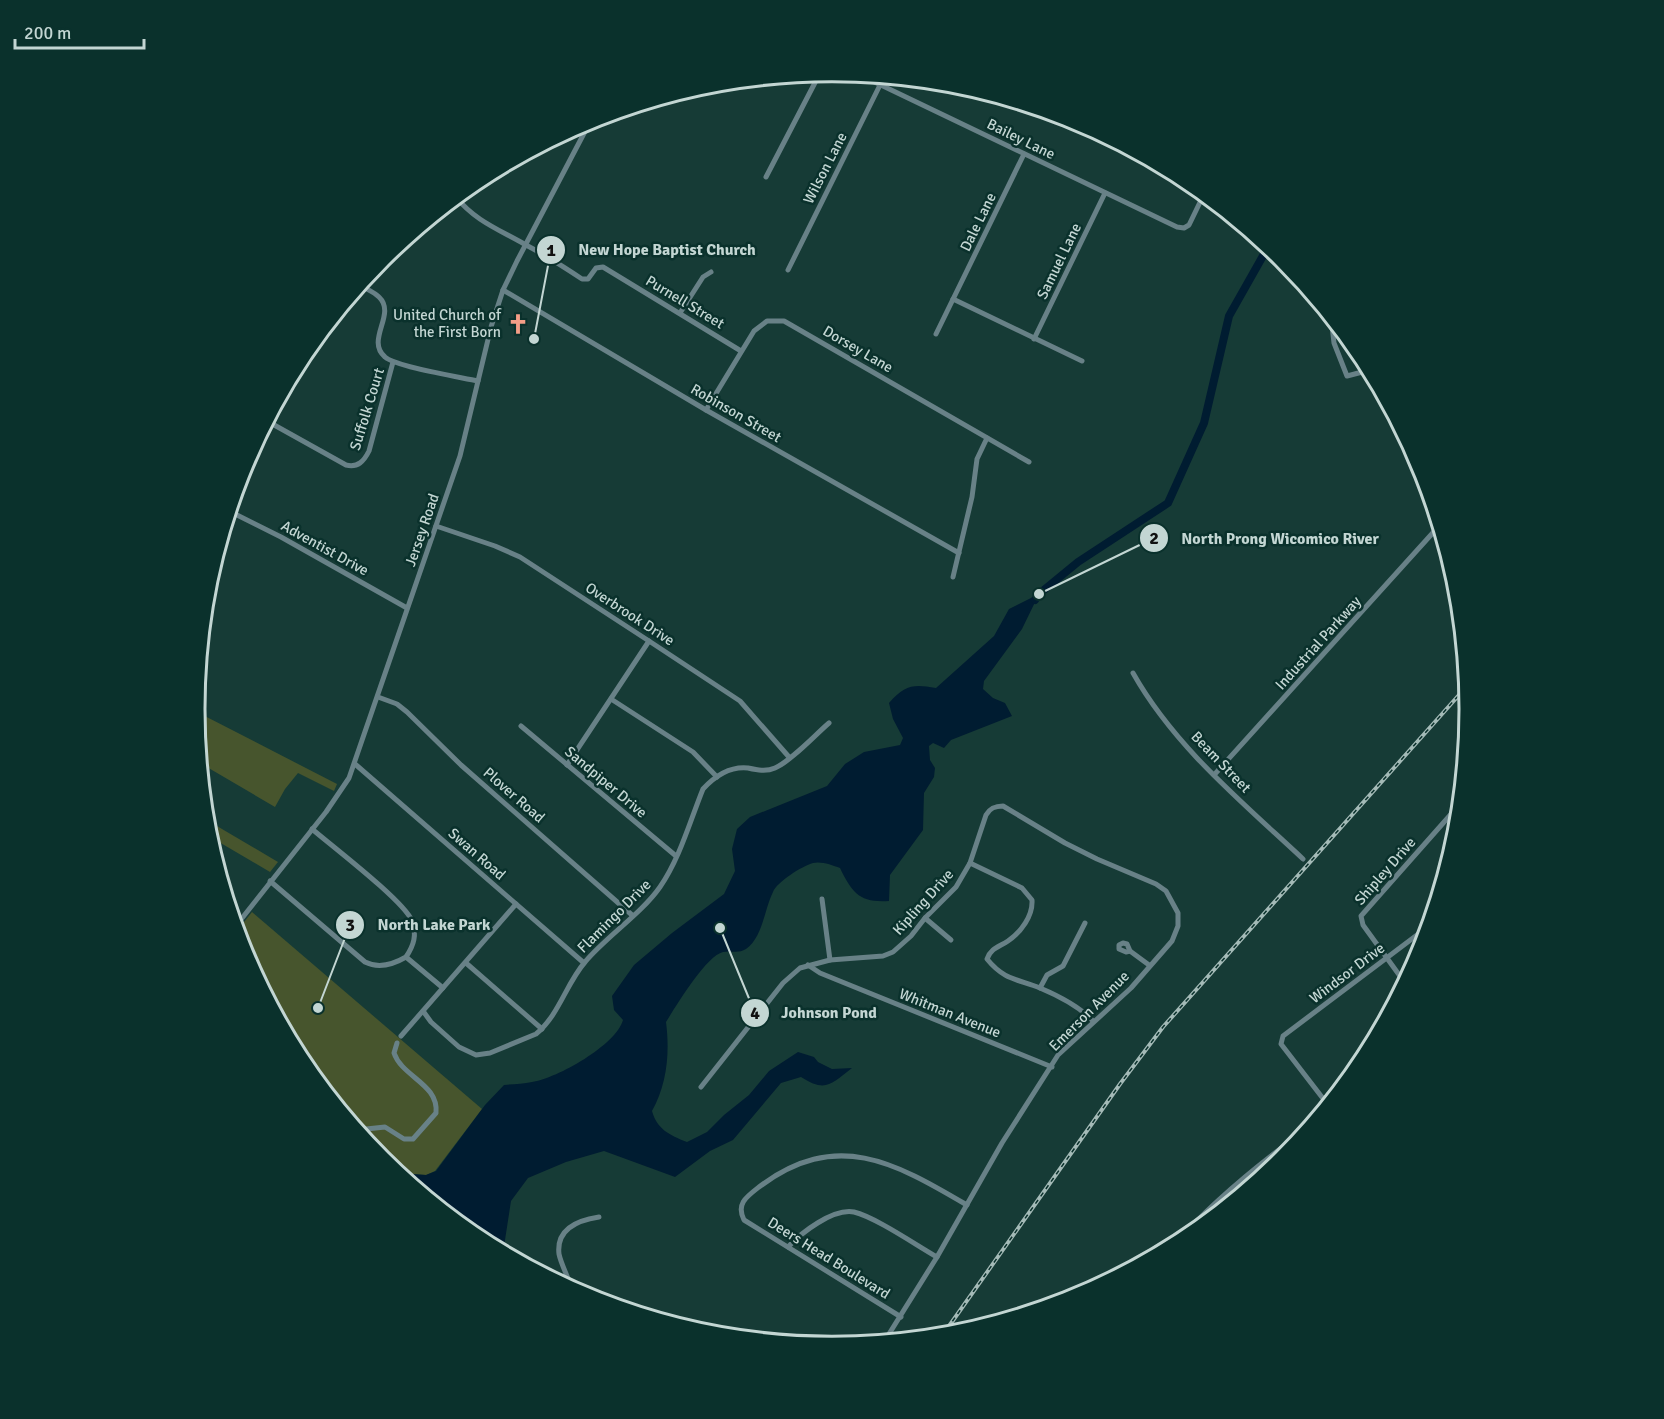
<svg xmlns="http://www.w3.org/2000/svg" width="1664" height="1419" font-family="Signika,sans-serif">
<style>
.green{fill:#47552d}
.water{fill:#001c31}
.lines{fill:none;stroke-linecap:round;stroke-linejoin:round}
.river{stroke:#001c31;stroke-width:8}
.minor{stroke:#688187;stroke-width:5}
.rail-casing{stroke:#a4bab7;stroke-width:4}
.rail{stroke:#0a312c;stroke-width:1.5;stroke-dasharray:4.5;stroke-linecap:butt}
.labels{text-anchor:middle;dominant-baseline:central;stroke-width:5;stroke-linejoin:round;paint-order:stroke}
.street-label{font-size:15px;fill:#c3d6d3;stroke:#0a312c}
.poi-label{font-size:15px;fill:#c3d6d3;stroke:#0a312c;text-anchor:end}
.rim{fill:none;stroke:#c3d6d3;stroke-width:3}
.leader{fill:none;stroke:#c3d6d3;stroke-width:2}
.callout-dot{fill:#c3d6d3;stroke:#0a312c;stroke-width:2}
.mark-label{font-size:18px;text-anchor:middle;font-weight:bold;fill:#111}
.callout-label{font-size:16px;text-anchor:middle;font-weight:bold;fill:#c3d6d3;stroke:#0a312c;stroke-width:5;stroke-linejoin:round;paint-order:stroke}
</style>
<rect width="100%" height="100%" fill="#163b36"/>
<g class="green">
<path d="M195 711 337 784 334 791 298 773 285 789 275 807 200 763Z"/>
<path d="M205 819 278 862 270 872 207 835Z"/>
<path d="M252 912 482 1109 435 1171 426 1175 397 1173 381 1160 302 1063 243 953 236 932Z"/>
</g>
<path class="water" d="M1039 594 1022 629 984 681 983 689 993 698 1005 703 1012 716 951 740 944 748 933 743 929 746 930 760 935 768 934 777 924 793 923 830 890 875 889 901C860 903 852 893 840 868 832 865 821 861 813 863 802 866 777 882 773 892 764 910 763 937 746 949 738 954 731 950 723 952 706 956 676 1006 666 1022 670 1053 667 1084 652 1111 657 1129 669 1135 687 1142L707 1132 724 1115 749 1095 769 1071 798 1052 814 1057 818 1062 832 1069 852 1068C831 1084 826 1093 801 1077L781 1083 733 1140 710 1151 675 1177 604 1151 566 1162 528 1178 511 1201 503 1253 478 1239 397 1173 426 1175 436 1171 485 1105 504 1085C513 1084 523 1084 532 1082 558 1078 616 1045 623 1020L614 1010 612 996 634 965 672 933 724 894 735 871 732 849 737 829 750 817 827 786 845 764 864 752 900 745 903 738 893 719 889 703C905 685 913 684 936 688L994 636 1009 609Z"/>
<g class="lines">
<path class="river" d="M1035 600 1039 594 1078 562 1168 503 1204 423 1229 316 1268 247"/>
<g class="minor">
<path d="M860 75 1177 227 1184 228 1189 225 1204 194"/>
<path d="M766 177 820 73"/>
<path d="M456 197C475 221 500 230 526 245 545 255 564 267 582 279H588L596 268 603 267 741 351"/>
<path d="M788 270 884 77"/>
<path d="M360 285C366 289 374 292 379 297 397 314 365 340 385 357 396 367 460 377 478 381"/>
<path d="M503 290 706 410 959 553"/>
<path d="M953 299 1082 361"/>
<path d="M680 313 703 277 711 272"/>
<path d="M1331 317 1334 343 1347 376 1370 370"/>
<path d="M936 334 1024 154"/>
<path d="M1034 339 1105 193"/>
<path d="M706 410 754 331 767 321H784L1029 462"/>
<path d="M267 421 346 465C358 468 364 461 369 451L393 362"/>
<path d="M229 511 281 537 407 608"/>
<path d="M436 526 495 546 520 557 649 641 740 701 789 757"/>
<path d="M953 577 972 497 977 459 987 438"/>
<path d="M1133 673C1174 746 1242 802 1303 859"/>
<path d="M378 697 397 704 407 712 461 765 632 915"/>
<path d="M611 699 693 752 717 777"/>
<path d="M521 726 676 856"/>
<path d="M355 764 584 963"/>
<path d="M567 765 649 641"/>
<path d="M1214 775 1439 526"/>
<path d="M970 863 1022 888 1032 900C1033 916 1021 932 1008 941 999 947 991 948 987 959 1004 980 1017 979 1040 988 1059 996 1079 1006 1093 1021"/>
<path d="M270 881 365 962C379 969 394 964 406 957 414 945 417 935 412 921 404 901 333 847 312 829"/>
<path d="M822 899 830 960"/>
<path d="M925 918 951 940"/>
<path d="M235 927 326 812 349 778 460 456 491 327 503 290 517 261 591 120"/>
<path d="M1123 943 1127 944 1130 951 1126 952 1119 949V945Z"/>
<path d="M1130 951 1149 965"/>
<path d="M406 957 443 988"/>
<path d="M466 963 542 1029"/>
<path d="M808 965 820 973 1052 1067"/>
<path d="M1405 983 1363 925 1361 916 1460 804"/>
<path d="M1040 988 1047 975 1063 966 1085 923"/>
<path d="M423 1011 431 1022 459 1047 476 1055 490 1053 536 1034C559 1015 566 984 585 962 607 936 641 914 660 887 680 858 690 821 703 789 715 776 729 766 748 768 757 770 766 772 775 768 791 761 815 735 829 723"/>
<path d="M401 1036 516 904"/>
<path d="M701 1087 783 983 800 968 830 960 883 956 893 952 911 936 925 918 956 887 970 863 986 815C990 808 995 806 1003 806L1065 843 1097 859 1156 884 1166 891 1178 913V926L1172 941 1131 988 1058 1055 1002 1143 937 1257 884 1342"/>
<path d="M1328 1105 1281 1044 1283 1036 1429 926"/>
<path d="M357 1130 385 1127 404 1139H413L436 1113C439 1084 402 1077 394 1053L397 1043"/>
<path d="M1173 1246C1213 1201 1262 1161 1311 1126"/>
<path d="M788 1247C801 1233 833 1208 854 1212 875 1217 916 1245 937 1257"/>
<path d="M573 1290C569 1280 561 1264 559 1254 556 1228 579 1220 599 1217"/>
<path d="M901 1317 744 1220C736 1204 746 1197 759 1187 836 1129 894 1162 967 1205"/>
</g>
<g class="rail-casing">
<path id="rail" d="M942 1336 1120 1084 1163 1027 1467 686"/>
</g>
<use href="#rail" class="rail"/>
</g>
<defs>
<g id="church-bare" transform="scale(1.62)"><path d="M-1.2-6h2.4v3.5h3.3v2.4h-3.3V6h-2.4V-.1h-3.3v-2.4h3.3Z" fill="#f49e87" stroke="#0a312c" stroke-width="2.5" paint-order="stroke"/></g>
</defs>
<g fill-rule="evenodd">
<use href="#church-bare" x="518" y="324"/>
</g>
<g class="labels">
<g class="street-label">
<text transform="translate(1021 139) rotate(26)">Bailey Lane</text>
<text transform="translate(825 168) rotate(-63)">Wilson Lane</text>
<text transform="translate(978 222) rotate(-64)">Dale Lane</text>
<text transform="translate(1059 261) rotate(-64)">Samuel Lane</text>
<text transform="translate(685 302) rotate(31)">Purnell Street</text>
<text transform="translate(858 349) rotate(30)">Dorsey Lane</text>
<text transform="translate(367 409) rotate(-73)">Suffolk Court</text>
<text transform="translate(736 413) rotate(30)">Robinson Street</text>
<text transform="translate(422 530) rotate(-71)">Jersey Road</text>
<text transform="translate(325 548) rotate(29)">Adventist Drive</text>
<text transform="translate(630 614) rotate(33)">Overbrook Drive</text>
<text transform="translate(1318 643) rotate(-48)">Industrial Parkway</text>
<text transform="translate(1221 762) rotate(46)">Beam Street</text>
<text transform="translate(606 782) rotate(40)">Sandpiper Drive</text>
<text transform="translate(514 795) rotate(41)">Plover Road</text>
<text transform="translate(477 854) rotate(41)">Swan Road</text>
<text transform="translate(1385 871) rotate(-49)">Shipley Drive</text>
<text transform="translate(923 902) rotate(-48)">Kipling Drive</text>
<text transform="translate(614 916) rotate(-45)">Flamingo Drive</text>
<text transform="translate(1347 973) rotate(-37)">Windsor Drive</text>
<text transform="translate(1089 1011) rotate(-45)">Emerson Avenue</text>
<text transform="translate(950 1013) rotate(22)">Whitman Avenue</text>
<text transform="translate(829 1258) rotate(32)">Deers Head Boulevard</text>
</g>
<g class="poi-label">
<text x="501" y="315">United Church of<tspan x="501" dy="17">the First Born</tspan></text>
</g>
</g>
<path d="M0 0H1664V1419H0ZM205 709a627 627 0 1 1 1254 0a627 627 0 1 1-1254 0Z" fill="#0a312c" fill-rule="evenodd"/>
<path class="rim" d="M205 709a627 627 0 1 1 1254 0a627 627 0 1 1-1254 0Z"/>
<path class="leader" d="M534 339L551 250M1039 594L1154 538M318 1008L350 925M720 928L755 1013"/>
<g class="callout-dot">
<circle cx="534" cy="339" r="6"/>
<circle cx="1039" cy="594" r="6"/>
<circle cx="318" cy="1008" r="6"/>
<circle cx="720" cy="928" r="6"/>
<circle cx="551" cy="250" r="15"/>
<circle cx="1154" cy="538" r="15"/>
<circle cx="350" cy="925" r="15"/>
<circle cx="755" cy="1013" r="15"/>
</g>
<g class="mark-label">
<text x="551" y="256">1</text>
<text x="1154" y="544">2</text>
<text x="350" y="931">3</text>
<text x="755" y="1019">4</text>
</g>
<g class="callout-label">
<text x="667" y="255">New Hope Baptist Church</text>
<text x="1280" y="544">North Prong Wicomico River</text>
<text x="434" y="930">North Lake Park</text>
<text x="829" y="1018">Johnson Pond</text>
</g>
<path d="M15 39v9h129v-9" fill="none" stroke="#c3d6d3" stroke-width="3"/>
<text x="24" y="39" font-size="18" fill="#c3d6d3" stroke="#0a312c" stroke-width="4.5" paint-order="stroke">200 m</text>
</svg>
